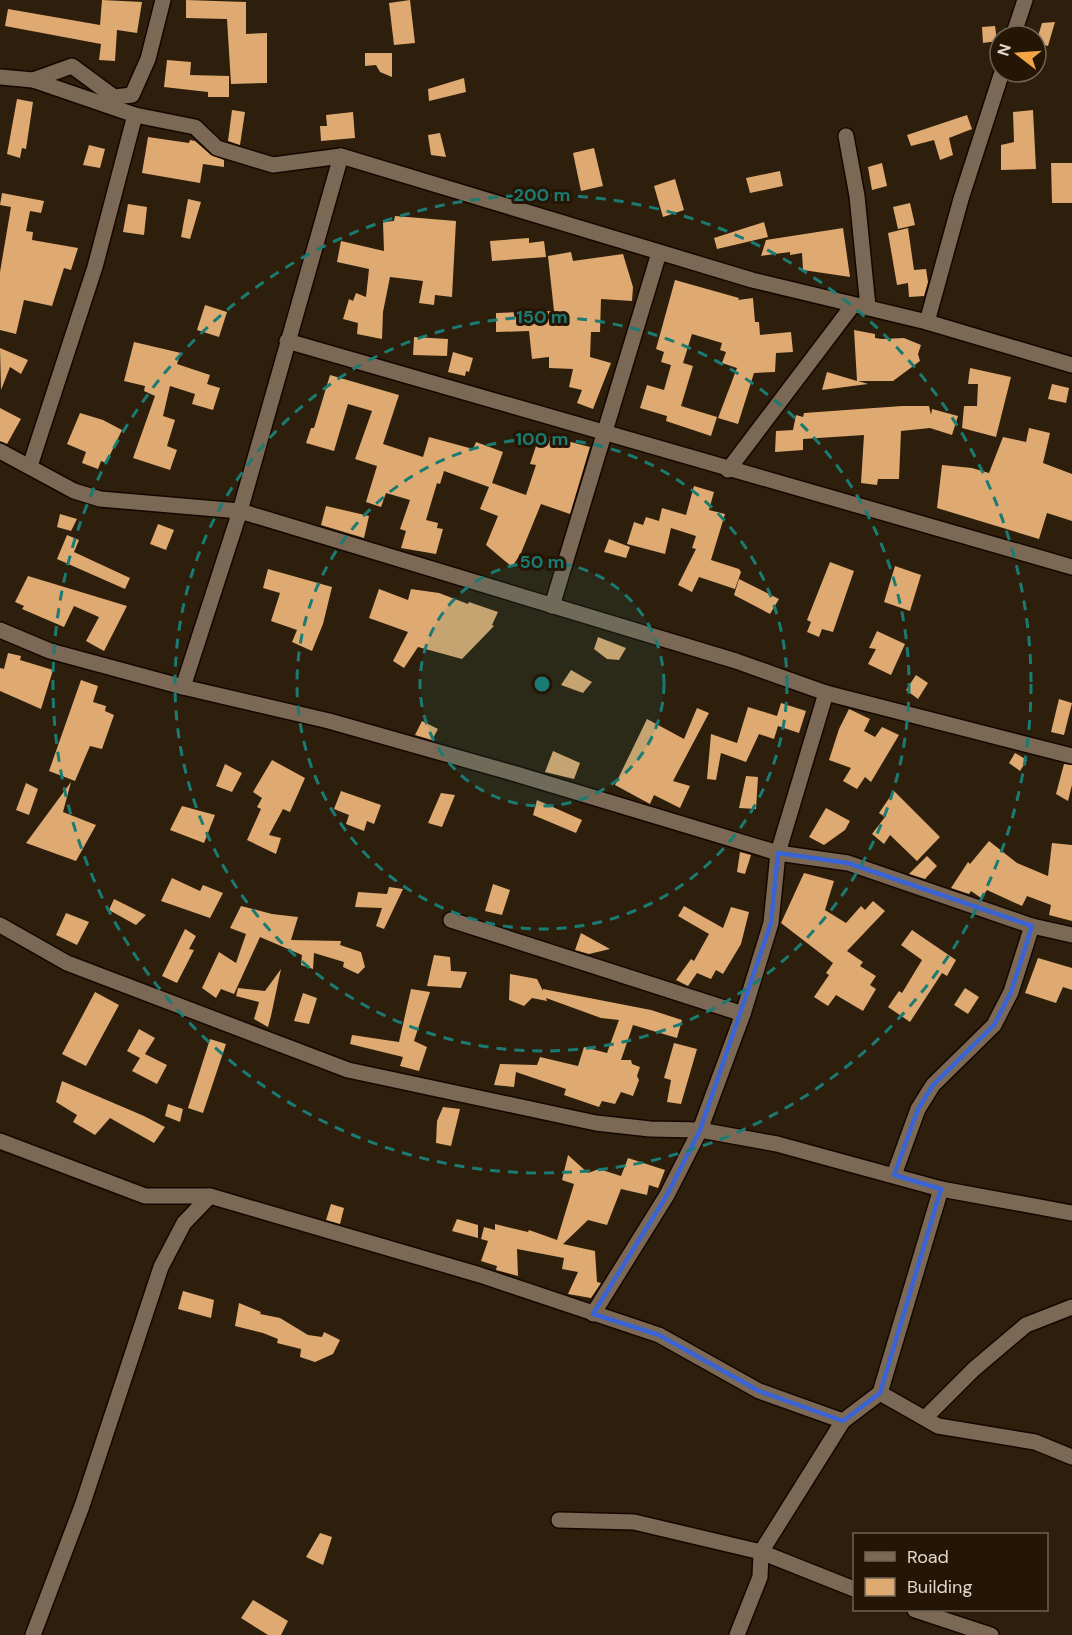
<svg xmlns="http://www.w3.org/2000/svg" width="1072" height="1635" font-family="'DM Sans',sans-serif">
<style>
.building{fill:#deaa71}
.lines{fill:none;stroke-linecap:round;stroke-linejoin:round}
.street-casing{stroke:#150700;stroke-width:18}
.street{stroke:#7c6955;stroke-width:15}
.marked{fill:none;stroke:#3a63d6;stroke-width:4.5;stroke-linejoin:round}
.ring{fill:none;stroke:#1a7b73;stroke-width:3;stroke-dasharray:10 8}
.centre{fill:#1a7b73;stroke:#241504;stroke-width:3}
.ring-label{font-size:18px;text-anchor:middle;font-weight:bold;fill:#1a7b73;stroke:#241504;stroke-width:6;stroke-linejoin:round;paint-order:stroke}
</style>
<rect width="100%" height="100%" fill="#2e1e0c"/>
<g class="building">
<path d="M102 0 142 2 137 33 117 30 115 61 99 60 101 44 5 26 8 9 100 25Z"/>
<path d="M186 0 246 2V34L267 33V83L231 84 227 19 186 18Z"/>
<path d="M410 0 415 43 394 45 389 3Z"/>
<path d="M1055 22 1048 46 1036 43 1042 23Z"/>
<path d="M995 26 997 41 983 43 982 27Z"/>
<path d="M365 53H392V77L380 72 376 65 365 66Z"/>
<path d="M167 60 191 62 190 75 229 76V97H208V92L164 87Z"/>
<path d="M464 78 466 92 429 101 428 89Z"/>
<path d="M17 99 33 102 26 149 22 148 20 158 7 154Z"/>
<path d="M232 110 245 112 240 145 228 141Z"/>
<path d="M1033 110 1036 169 1001 170V145L1014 142 1013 112Z"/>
<path d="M353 112 355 138 321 141 320 126H327L326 115Z"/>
<path d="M967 115 972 129 949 138 953 155 940 160 934 140 911 146 907 135Z"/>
<path d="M440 133 446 157 431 155 428 135Z"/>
<path d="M148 137 189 143 190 140 195 141 211 155 224 160V167L203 164 200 183 142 173Z"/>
<path d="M89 145 105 149 100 168 83 165Z"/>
<path d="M594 148 603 186 581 191 573 153Z"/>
<path d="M882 163 887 186 872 190 868 167Z"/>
<path d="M1051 163H1072V203H1052Z"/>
<path d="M780 171 783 186 750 193 746 178Z"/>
<path d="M675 179 684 210 663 217 654 186Z"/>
<path d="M2 193 44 201 41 213 30 211 26 231 33 232 32 240 78 248 71 270 64 268 52 306 24 300 16 334 0 330V272L11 207 0 205Z"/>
<path d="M188 199 201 202 190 239 181 237Z"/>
<path d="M910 203 915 225 898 229 893 207Z"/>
<path d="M128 204 147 207 144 235 123 232Z"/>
<path d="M395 216 456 221 452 297 435 295 434 305 419 303 423 281 390 277 383 312 382 339 357 334 358 323 343 319 349 299 353 301 356 293 366 297 369 269 337 262 341 241 384 251 383 222 394 221Z"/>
<path d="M764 222 768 237 717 249 714 238Z"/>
<path d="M843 228 850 277 803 270 802 253 790 255V252L761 256 766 240Z"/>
<path d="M908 228 914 270 926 269 928 282 924 296 909 297 908 283 897 285 888 233Z"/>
<path d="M529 238V243L544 241 546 257 492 261 490 241Z"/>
<path d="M571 252 573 261 623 254 633 287 632 301 601 299 600 332H591L590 357 611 363 593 409 577 403 582 390 569 387 573 369 549 368V357L532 359 529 331 496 332V313L554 311 548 256Z"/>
<path d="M675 280 739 298 738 300 753 298 755 322H759L760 335 791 332 793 352 776 353 775 372 754 373 738 424 718 418 737 368 722 363 726 352 720 350 722 343 692 334 683 363 693 366 681 406 717 417 711 436 666 421 667 416 640 408 647 385 664 390 671 365 661 362 664 352 656 349Z"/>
<path d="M205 305 227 312 219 337 197 330Z"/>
<path d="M854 330 875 334V338L882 339 904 338 921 345 918 354 920 361 893 381H858L868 384 822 390 827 372 857 381Z"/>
<path d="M414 337 448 339 447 356 413 355Z"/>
<path d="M134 342 181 353 177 364 210 375 207 384 220 388 213 410 192 404 195 394 170 386 163 416 175 420 167 446 177 450 170 470 133 458 155 396 144 391 145 386 124 381Z"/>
<path d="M0 348 28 360 21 374 10 367 1 390Z"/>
<path d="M453 352 473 358 469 372 466 371 465 376 448 372Z"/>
<path d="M970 368 1011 377 996 437 962 428 964 406H977L978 384H968Z"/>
<path d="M330 375 399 395 383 444 423 457 429 437 473 449 476 442 503 452 492 483 526 495 536 465 530 464 540 434 590 447 570 514 541 504 521 553 512 567 486 545 498 516 480 509 489 487 444 471 440 484 437 483 426 520 438 523 437 528 443 529 436 554 401 548 406 531 400 529 410 500 386 493 381 507 366 502 377 466 355 459 372 411 348 404 334 451 306 443 311 428H314Z"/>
<path d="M1052 384 1069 388 1066 403 1048 399Z"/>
<path d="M902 406H929L931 415 932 409 958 416 952 435 930 428 901 431 899 479H878L877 485 861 483 864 435 803 439V450L775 452 776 431 793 430 796 415 803 417 804 413Z"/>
<path d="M0 408 21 419 7 444 0 441Z"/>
<path d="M80 413 103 420 122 430 106 463 101 461 98 469 82 463 86 452 67 444Z"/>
<path d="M1029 428 1050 433 1043 463 1072 474V521L1047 513 1039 539 937 508 942 465 972 468 989 473 1003 437 1026 442Z"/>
<path d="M694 486 714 492 709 510 725 514 711 560 739 569 741 572 735 589 699 577 692 592 678 585 696 549 692 548 696 536 671 528 665 554 627 544 634 522 643 525 646 517 659 521 662 508 686 515Z"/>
<path d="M326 506 369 516 364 538 321 525Z"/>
<path d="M60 514 77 519 71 531 57 527Z"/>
<path d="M158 524 174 530 166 550 150 544Z"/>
<path d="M67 535 79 540 74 552 130 578 125 589 57 559Z"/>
<path d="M609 539 630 547 626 558 604 552Z"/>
<path d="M830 562 854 571 833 632 822 629 819 637 807 632 811 622 807 620Z"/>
<path d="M895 566 921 575 910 611 884 602Z"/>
<path d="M268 569 332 587 323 624 312 651 292 642 297 630 271 621 280 593 263 588Z"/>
<path d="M28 576 127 606 104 651 86 641 99 617 74 606 64 627 22 609 24 606 15 602Z"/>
<path d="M739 579 779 599 770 614 734 595Z"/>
<path d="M379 589 408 600 411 589 439 593 468 604 469 602 498 612 492 625 494 626 462 659 418 647 404 668 393 661 408 632 369 618Z"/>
<path d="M877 631 905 644 891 675 868 664 876 649 869 648Z"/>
<path d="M598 637 626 648 619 660 607 659 594 649Z"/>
<path d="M8 653 21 656 20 660 53 670 41 709 0 691V668L4 669Z"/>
<path d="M571 670 592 682 583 693 561 685Z"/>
<path d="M916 675 928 683 918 699 906 690Z"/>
<path d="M81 680 98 686 93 702 106 706 105 711 114 715 102 749 90 746 75 781 49 771Z"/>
<path d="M1059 699 1072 703 1064 735 1051 732Z"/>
<path d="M781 703 806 711 799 733 778 726 774 739 759 734 746 762 721 753 716 780 707 779 711 734 737 743 748 707 777 716Z"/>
<path d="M697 708 709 713 673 781 690 786 680 808 654 795 650 804 615 785 647 719 684 739Z"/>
<path d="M849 709 870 719 864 731 875 737 882 727 899 735 871 782 865 777 857 789 843 781 851 768 829 760 839 729Z"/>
<path d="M422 721 438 729 432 740 415 735Z"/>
<path d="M553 751 580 763 574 779 545 772Z"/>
<path d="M1015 753 1027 760 1020 771 1009 763Z"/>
<path d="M272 760 305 778 290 812 283 809 269 835 281 838 276 854 247 840 261 809 257 807 262 798 253 792Z"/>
<path d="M225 764 242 773 232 792 216 786Z"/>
<path d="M1064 764 1072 765V785L1068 801 1056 794Z"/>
<path d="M746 776 758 777 756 809 739 808Z"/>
<path d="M71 782 63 812 96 825 76 861 26 843Z"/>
<path d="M26 783 38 789 29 815 16 810Z"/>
<path d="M341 791 381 805 374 824 367 821 364 831 346 824 349 815 334 809Z"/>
<path d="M894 791 940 837 917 861 890 835 884 844 872 834 885 817 879 813Z"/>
<path d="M441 793 455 795 442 827 428 823Z"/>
<path d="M537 800 582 820 576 833 533 815Z"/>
<path d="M182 806 215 815 204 843 170 830Z"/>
<path d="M826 808 850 821 845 830 824 845 809 837Z"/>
<path d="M989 841 1017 863 1048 876 1052 843 1072 845V921L1049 915 1051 905 1027 896 1022 906 987 890 981 898 971 891 969 894 951 888 968 862 970 864Z"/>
<path d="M740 852 751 855 745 874 737 872Z"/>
<path d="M927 856 937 866 925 879 909 874Z"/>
<path d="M804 873 834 881 825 910 846 923 861 906 865 910 873 901 885 911 847 951 863 962 860 966 876 976 870 985 876 989 863 1011 836 995 828 1006 814 997 829 975 826 973 833 963 781 923Z"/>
<path d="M172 878 200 891 203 885 223 893 210 918 161 901Z"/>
<path d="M493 884 510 890 502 915 485 911Z"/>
<path d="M389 887 403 889 384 929 376 926 382 908 355 907 358 892 387 894Z"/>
<path d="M114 899 146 915 136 925 109 910Z"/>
<path d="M241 906 272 914 298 917 291 940 341 941 340 945 361 952 365 967 358 974 343 967 344 962 314 953 313 969 301 965 302 955 260 937 234 994 221 989 216 998 202 988 219 952 236 963 246 934 230 928Z"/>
<path d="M684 906 723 928 731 907 749 912 741 944 723 974 716 970 711 979 697 973 688 986 676 980 691 959 694 961 709 934 678 916Z"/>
<path d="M66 913 89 922 77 945 56 935Z"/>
<path d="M185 929 196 936 189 949 194 950 177 983 162 976Z"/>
<path d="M912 930 956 960 947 976 942 973 910 1022 888 1007 899 991 902 993 922 960 901 945Z"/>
<path d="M581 933 610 949 589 954 575 950Z"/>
<path d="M434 955 450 957 451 971 467 972 461 988 427 986Z"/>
<path d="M1038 958 1072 968V990L1063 987 1056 1003 1025 993Z"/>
<path d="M281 969 271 1016 268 1027 254 1019 259 1002 236 996 238 988 265 991Z"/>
<path d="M510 974 537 979 543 991V989L651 1010 682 1020 677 1038 633 1025 621 1060H631L632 1064 640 1067 637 1076 639 1080 633 1096 621 1092 615 1104 602 1101 599 1107 564 1095 566 1089 516 1072 514 1087 494 1085 500 1064 537 1065 540 1057 578 1066 584 1047 607 1053 619 1020 601 1018 546 998 547 1001 532 998 524 1006 509 1000Z"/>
<path d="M965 988 979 997 968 1014 954 1005Z"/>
<path d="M411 989 430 992 414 1041 427 1047 419 1071 400 1066 403 1057 350 1044 352 1035 399 1042Z"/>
<path d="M95 992 119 1005 86 1066 62 1054Z"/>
<path d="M303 993 317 998 309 1024 294 1021Z"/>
<path d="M139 1029 155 1038 145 1054 167 1065 157 1084 132 1071 140 1058 127 1051Z"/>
<path d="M210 1039 226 1044 203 1113 188 1108Z"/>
<path d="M674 1043 697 1049 681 1104 667 1102 671 1080 664 1078Z"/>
<path d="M62 1081 144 1116 165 1127 154 1143 110 1118 95 1135 73 1122 77 1115 56 1102Z"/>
<path d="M168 1104 183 1109 180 1122 165 1116Z"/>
<path d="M443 1107 460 1109 451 1146 436 1143 437 1121Z"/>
<path d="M568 1155 588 1173 599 1169 621 1176 628 1158 665 1170 658 1188 649 1185 647 1195 621 1189 607 1225 588 1220 563 1244 595 1251 597 1282 601 1283 591 1298 568 1294 578 1272 562 1269 564 1258 517 1249 518 1276 496 1270 497 1266 481 1261 488 1241 481 1239 484 1227 495 1230V1224L528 1232 529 1230 557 1240 574 1184 562 1180Z"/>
<path d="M331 1204 344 1208 340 1224 326 1220Z"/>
<path d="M457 1219 478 1225V1238L452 1231Z"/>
<path d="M183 1291 214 1300 211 1318 178 1309Z"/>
<path d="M239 1303 261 1312 260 1314 280 1318 308 1335 322 1337 324 1332 340 1340 333 1354 315 1362 300 1357 301 1349 277 1343 278 1339 263 1333 235 1326Z"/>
<path d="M320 1533 332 1537 323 1565 306 1557Z"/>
<path d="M253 1600 288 1621 281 1635H268L241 1618Z"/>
</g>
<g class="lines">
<g class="street-casing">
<g id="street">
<path d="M1013 36 1025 0"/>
<path d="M0 77 33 80 135 115 195 127 217 148 273 165 341 156"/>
<path d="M33 80 72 66 114 97 132 95 148 59 163 0"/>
<path d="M846 136 857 196 868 307"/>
<path d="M927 322 961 199 1002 72"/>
<path d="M287 341 1072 567"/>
<path d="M0 451 74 491 100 499 240 511 736 661 826 693 1072 756"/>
<path d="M30 466 95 267 135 115"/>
<path d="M728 470 853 305"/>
<path d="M552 606 659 253"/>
<path d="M0 630 50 651 183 687 329 721 516 774 778 853 848 863 1032 926 1072 935"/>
<path d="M183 687 240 511 341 156 752 280 927 322 1072 365"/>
<path d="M451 920 743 1014"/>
<path d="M0 925 67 963 348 1070 596 1123 650 1129 700 1130 777 1144 941 1189 1072 1213"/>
<path d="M0 1141 145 1196H210L480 1275 659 1335 759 1391 843 1421 880 1393 941 1189"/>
<path d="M894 1175 918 1109 933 1085 994 1025 1011 992 1032 926"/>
<path d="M593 1314 667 1195 700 1130 743 1014 771 923 778 853 826 693"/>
<path d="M880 1393 938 1426 1035 1442 1072 1457"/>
<path d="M925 1418 974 1369 1026 1325 1072 1307"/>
<path d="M843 1421 761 1552 854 1589"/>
<path d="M559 1520 634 1522 761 1552 760 1577 737 1635"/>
<path d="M915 1610 991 1635"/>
<path d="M33 1635 82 1506 161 1267 184 1223 210 1196"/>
</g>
</g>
<use href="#street" class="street"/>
</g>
<path class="marked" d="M778 853 848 863 1032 926 1011 992 994 1025 933 1085 918 1109 894 1175 941 1189 880 1393 843 1421 759 1391 659 1335 593 1314 667 1195 700 1130 771 923Z"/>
<circle cx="542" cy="684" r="122" fill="#1a7b73" fill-opacity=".12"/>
<g class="ring">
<circle cx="542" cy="684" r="122"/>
<circle cx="542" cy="684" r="245"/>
<circle cx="542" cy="684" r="367"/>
<circle cx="542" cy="684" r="489"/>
</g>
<circle cx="542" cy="684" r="9" class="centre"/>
<g class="ring-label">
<text x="542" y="201">200 m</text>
<text x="542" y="323">150 m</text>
<text x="542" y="445">100 m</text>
<text x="542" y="568">50 m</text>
</g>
<rect x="853" y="1533" width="195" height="78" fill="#241504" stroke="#706354" stroke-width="1.5"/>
<rect x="865" y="1552" width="30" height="9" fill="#7c6955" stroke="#706354" stroke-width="1.5"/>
<text x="907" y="1563" font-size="18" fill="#e1d7cc">Road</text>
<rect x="865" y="1578" width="30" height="18" fill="#deaa71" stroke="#706354" stroke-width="1.5"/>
<text x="907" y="1593" font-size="18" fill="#e1d7cc">Building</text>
<g transform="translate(1018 54) rotate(287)"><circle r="28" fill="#241504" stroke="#706354" stroke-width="1.5"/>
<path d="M0-4.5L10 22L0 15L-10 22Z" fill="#f3a443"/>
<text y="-9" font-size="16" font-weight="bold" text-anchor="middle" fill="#e1d7cc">N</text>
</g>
</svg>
